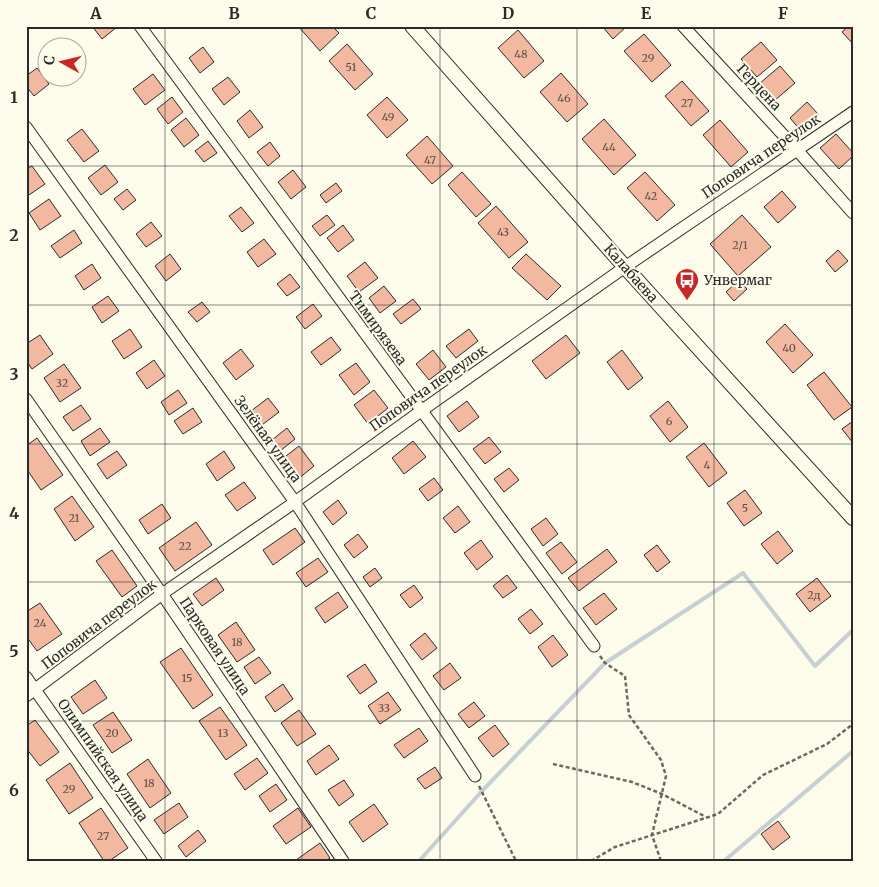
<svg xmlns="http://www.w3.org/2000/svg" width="879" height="887" font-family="Merriweather,serif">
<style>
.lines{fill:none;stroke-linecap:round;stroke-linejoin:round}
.stream{stroke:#c7d0d0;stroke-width:4}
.building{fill:#f2b8a0;stroke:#2b2b2b}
.minor-casing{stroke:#2b2b2b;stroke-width:13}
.tertiary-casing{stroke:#2b2b2b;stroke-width:16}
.path{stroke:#6a6964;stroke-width:2.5;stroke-dasharray:4 2.5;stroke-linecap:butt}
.minor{stroke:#fdfbea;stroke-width:11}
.tertiary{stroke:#fdfbea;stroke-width:14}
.grid{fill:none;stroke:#2b2b2b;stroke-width:1;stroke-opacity:0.55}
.labels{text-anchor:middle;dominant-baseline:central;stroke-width:4;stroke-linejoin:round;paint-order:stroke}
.number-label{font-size:11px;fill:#5d4e48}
.street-label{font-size:14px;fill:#2b2b2b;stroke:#fdfbea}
.poi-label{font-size:14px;fill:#2b2b2b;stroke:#fdfbea;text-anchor:start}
.neatline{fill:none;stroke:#2b2b2b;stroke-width:2}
.grid-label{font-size:16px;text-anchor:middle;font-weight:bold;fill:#2b2b2b}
</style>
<rect width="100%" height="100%" fill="#fdfbea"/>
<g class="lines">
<g class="stream">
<path d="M419 861 482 791 605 663 743 573 815 666 853 630"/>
<path d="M724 861 853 751"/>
</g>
</g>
<g class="building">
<path d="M92 26H117V27L102 39Z"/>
<path d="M298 26H332L339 33 320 51Z"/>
<path d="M602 26H627L613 39Z"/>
<path d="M849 26H853V44L842 32Z"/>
<path d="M518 30 544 61 524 78 498 48Z"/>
<path d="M644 34 671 65 652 82 624 51Z"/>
<path d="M761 42 777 60 757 77 741 59Z"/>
<path d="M347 44 373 74 355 90 329 61Z"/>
<path d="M203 47 214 62 200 73 189 58Z"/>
<path d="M780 66 795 83 774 101 759 84Z"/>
<path d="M37 68 49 84 34 96 26 86V76Z"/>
<path d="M561 73 588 104 567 122 540 92Z"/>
<path d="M153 74 165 90 145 105 133 89Z"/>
<path d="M228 77 240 92 224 105 212 89Z"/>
<path d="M682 81 709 111 691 126 665 96Z"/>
<path d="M172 97 183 112 168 124 157 109Z"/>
<path d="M387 97 408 120 387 138 367 115Z"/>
<path d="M807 102 819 115 801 131 790 118Z"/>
<path d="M250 110 263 127 249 138 237 121Z"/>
<path d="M186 118 199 135 184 147 171 130Z"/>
<path d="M604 119 636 155 614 175 582 139Z"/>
<path d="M720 120 748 152 731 167 703 135Z"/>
<path d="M82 129 99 151 84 162 67 140Z"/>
<path d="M836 134 853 153V156L839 169 820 148Z"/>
<path d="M427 136 453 166 432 184 406 155Z"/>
<path d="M208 141 217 153 204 162 195 151Z"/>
<path d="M270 142 280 156 268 166 257 152Z"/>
<path d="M105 165 118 182 101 195 88 178Z"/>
<path d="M32 166 45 184 26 197V169Z"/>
<path d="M293 170 306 187 291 199 278 182Z"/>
<path d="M462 172 491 204 476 217 448 185Z"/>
<path d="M645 172 675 205 657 221 627 188Z"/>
<path d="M336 183 342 191 326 203 320 195Z"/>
<path d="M127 189 136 200 123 210 114 199Z"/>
<path d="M782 191 796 207 778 223 764 207Z"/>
<path d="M49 199 61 216 40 230 29 213Z"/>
<path d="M496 206 528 242 509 258 478 223Z"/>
<path d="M241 207 254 223 242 232 229 216Z"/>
<path d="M327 215 335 225 320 236 312 226Z"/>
<path d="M742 215 771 247 738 276 710 244Z"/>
<path d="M151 222 162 236 146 247 136 234Z"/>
<path d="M343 225 354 240 338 252 327 238Z"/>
<path d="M74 230 82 243 60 258 51 246Z"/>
<path d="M264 239 276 254 258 267 247 252Z"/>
<path d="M838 250 848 261 835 272 826 261Z"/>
<path d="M170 254 181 269 166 281 155 266Z"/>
<path d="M526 254 561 286 547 300 512 268Z"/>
<path d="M365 262 378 278 359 292 347 276Z"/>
<path d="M92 264 101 278 84 290 75 276Z"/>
<path d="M290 274 300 287 287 296 277 284Z"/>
<path d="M739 280 747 289 734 301 726 292Z"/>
<path d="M384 286 396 301 380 313 369 298Z"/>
<path d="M108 296 119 311 102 323 92 307Z"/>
<path d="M413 299 421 309 401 324 393 314Z"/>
<path d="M202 302 210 312 197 322 188 312Z"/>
<path d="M313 304 322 316 305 329 296 317Z"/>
<path d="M785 324 813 355 793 373 766 342Z"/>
<path d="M130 329 142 347 124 359 112 341Z"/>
<path d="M469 329 478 341 456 358 446 346Z"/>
<path d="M40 335 53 354 32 369 26 360V344Z"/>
<path d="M566 335 580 353 546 379 532 361Z"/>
<path d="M331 337 341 350 321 365 311 352Z"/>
<path d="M241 349 254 366 236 380 223 363Z"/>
<path d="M433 350 446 367 429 380 416 364Z"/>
<path d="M622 350 643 378 628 390 607 362Z"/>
<path d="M154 360 165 376 147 389 136 373Z"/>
<path d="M356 363 370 382 354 395 339 375Z"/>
<path d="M64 364 81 388 60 402 44 378Z"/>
<path d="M824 372 852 407 834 420 807 385Z"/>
<path d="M178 390 187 403 169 415 161 402Z"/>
<path d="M374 390 388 408 368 424 354 405Z"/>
<path d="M268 398 279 412 262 425 251 411Z"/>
<path d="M467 401 479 417 459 432 447 416Z"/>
<path d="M668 401 688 427 670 442 650 416Z"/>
<path d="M81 405 91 419 73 431 63 417Z"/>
<path d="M193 408 202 422 183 434 174 421Z"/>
<path d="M853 421V443L842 429Z"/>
<path d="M100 428 110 442 90 456 81 441Z"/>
<path d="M287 428 295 439 280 451 272 440Z"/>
<path d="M489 437 501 452 485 464 473 449Z"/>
<path d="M37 438 63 475 41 490 26 468V446Z"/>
<path d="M413 441 426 457 404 474 392 458Z"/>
<path d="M704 443 727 473 709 487 686 457Z"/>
<path d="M299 446 314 466 298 479 282 459Z"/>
<path d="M117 451 127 465 107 479 97 464Z"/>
<path d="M224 451 235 468 217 481 206 464Z"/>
<path d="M509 468 519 480 504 492 494 479Z"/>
<path d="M434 478 443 490 428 501 419 489Z"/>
<path d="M244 482 256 498 237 511 225 495Z"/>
<path d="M745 490 762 513 744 526 727 503Z"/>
<path d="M72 496 94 527 75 541 54 509Z"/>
<path d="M338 500 347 513 333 525 323 512Z"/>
<path d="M162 504 171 518 148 534 139 520Z"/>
<path d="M458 506 470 522 455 533 443 518Z"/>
<path d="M546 518 558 534 543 546 531 529Z"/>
<path d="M196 522 212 545 175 571 159 548Z"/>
<path d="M295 528 305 542 273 565 263 550Z"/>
<path d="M778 531 793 551 777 564 761 544Z"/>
<path d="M358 534 368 547 354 558 344 545Z"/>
<path d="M481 540 493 557 477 570 464 553Z"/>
<path d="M561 542 577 562 562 574 546 553Z"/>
<path d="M657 545 670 562 657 572 644 555Z"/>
<path d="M607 549 617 562 579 591 568 578Z"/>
<path d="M112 550 137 586 122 597 96 561Z"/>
<path d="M318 558 328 572 306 587 296 573Z"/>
<path d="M375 568 382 578 370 587 363 577Z"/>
<path d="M507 575 517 588 503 598 493 586Z"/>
<path d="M216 578 224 590 202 606 193 594Z"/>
<path d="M817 578 831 596 810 612 796 594Z"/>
<path d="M414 585 423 598 410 608 400 595Z"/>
<path d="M338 592 348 607 325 623 315 608Z"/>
<path d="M604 593 617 609 596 625 583 608Z"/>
<path d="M40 603 62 634 37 651 26 636V612Z"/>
<path d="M531 609 543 624 530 634 518 619Z"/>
<path d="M236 622 255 650 237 662 218 635Z"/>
<path d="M425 633 437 648 422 660 410 645Z"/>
<path d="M553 635 568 655 552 667 538 647Z"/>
<path d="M181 648 213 695 193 709 160 662Z"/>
<path d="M259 657 271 673 255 684 244 667Z"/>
<path d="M450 663 461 678 444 690 433 676Z"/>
<path d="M365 664 377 682 360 694 347 676Z"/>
<path d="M95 680 107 698 83 714 71 697Z"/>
<path d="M283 684 293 699 275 712 265 697Z"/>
<path d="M388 692 401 710 380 724 368 706Z"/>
<path d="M474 702 485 716 469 728 458 714Z"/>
<path d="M220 707 247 745 226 760 199 721Z"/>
<path d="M299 710 316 734 297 746 281 723Z"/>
<path d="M113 712 132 740 112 753 93 725Z"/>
<path d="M35 720 59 752 40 766 26 748V726Z"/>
<path d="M495 725 509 744 493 757 478 738Z"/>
<path d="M419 728 428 741 404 758 394 745Z"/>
<path d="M329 745 339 759 316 775 307 761Z"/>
<path d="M257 758 268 773 245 790 234 774Z"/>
<path d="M148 759 171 793 150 808 127 774Z"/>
<path d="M70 763 93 798 69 814 46 780Z"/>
<path d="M435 767 442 778 425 789 417 779Z"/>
<path d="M344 780 354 795 339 806 328 790Z"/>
<path d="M276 784 287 800 270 812 259 796Z"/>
<path d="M179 803 188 817 164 834 154 820Z"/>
<path d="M374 804 388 824 363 842 349 822Z"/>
<path d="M101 808 128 848 109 861H104L79 823Z"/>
<path d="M298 808 311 827 286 844 273 826Z"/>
<path d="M778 821 790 837 773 850 761 834Z"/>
<path d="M198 830 206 841 186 857 178 846Z"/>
<path d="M320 843 330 858 325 861H297L296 860Z"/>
</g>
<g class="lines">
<g class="minor-casing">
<g id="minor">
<path d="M140 26 594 646"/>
<path d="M683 26 797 150 853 213"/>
<path d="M26 127 295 502 475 776"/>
<path d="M26 399 162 594 343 861"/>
<path d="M26 677 156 861"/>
<path d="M26 696 162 594 295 502 421 411 625 267 853 112"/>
</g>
</g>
<g class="tertiary-casing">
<path id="tertiary" d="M412 26 625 267 853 518"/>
</g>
<g class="path">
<path d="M600 656 605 663 625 676 629 715 661 760 666 776 652 835 661 861"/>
<path d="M553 764 632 782 662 794 706 817"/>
<path d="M479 786 516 861"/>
<path d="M591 861 615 847 718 814 763 775 827 744 853 724"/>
</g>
<use href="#minor" class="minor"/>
<use href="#tertiary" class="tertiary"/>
</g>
<path class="grid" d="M165 26V861M302 26V861M440 26V861M577 26V861M714 26V861M26 166H853M26 305H853M26 444H853M26 582H853M26 721H853"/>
<defs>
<g id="bus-pin" transform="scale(1.25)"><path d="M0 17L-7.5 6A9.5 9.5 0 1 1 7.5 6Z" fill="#c62828" stroke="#fdfbea"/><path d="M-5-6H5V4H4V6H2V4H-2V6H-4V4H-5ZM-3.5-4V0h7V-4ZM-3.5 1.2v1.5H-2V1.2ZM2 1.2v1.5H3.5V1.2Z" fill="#fff"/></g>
</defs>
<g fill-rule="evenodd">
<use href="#bus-pin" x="687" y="280"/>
</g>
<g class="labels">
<g class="number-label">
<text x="521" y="54">48</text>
<text x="648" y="58">29</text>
<text x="351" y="67">51</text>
<text x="564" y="98">46</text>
<text x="687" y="103">27</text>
<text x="388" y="117">49</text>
<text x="609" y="147">44</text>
<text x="430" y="160">47</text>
<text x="651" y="196">42</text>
<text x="503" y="232">43</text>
<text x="740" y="245">2/1</text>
<text x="789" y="348">40</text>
<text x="62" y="383">32</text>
<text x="669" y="421">6</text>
<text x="707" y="465">4</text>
<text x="745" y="508">5</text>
<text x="74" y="518">21</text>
<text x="185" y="546">22</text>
<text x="814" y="595">2д</text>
<text x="40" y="623">24</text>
<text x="237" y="642">18</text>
<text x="187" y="678">15</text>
<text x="384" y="708">33</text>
<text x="112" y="733">20</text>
<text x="223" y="733">13</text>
<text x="149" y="783">18</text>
<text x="69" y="789">29</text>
<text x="103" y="836">27</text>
</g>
<g class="street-label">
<text transform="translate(759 87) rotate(47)">Герцена</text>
<text transform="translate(761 156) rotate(-34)">Поповича переулок</text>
<text transform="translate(631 273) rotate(48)">Калабаева</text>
<text transform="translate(378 328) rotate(54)">Тимирязева</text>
<text transform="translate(428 388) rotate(-35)">Поповича переулок</text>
<text transform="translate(268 439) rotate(54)">Зелёная улица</text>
<text transform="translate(99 624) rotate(-37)">Поповича переулок</text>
<text transform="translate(215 646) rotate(56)">Парковая улица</text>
<text transform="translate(103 760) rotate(55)">Олимпийская улица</text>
</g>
<g class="poi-label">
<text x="704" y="280">Унвермаг</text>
</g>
</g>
<rect width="879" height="887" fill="none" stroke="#fdfbea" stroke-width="55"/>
<g transform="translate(62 62) rotate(278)"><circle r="24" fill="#fdfbea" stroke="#a9a89e"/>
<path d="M0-4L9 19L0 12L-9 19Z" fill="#c62828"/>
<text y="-8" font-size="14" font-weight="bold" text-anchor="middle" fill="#2b2b2b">С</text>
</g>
<rect x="28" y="28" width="824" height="832" class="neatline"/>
<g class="grid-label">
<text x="96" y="19">A</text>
<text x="234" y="19">B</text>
<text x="371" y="19">C</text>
<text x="508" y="19">D</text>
<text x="646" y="19">E</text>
<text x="783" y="19">F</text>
<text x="14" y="103">1</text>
<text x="14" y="241">2</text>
<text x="14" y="380">3</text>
<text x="14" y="519">4</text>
<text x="14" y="657">5</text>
<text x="14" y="796">6</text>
</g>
</svg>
